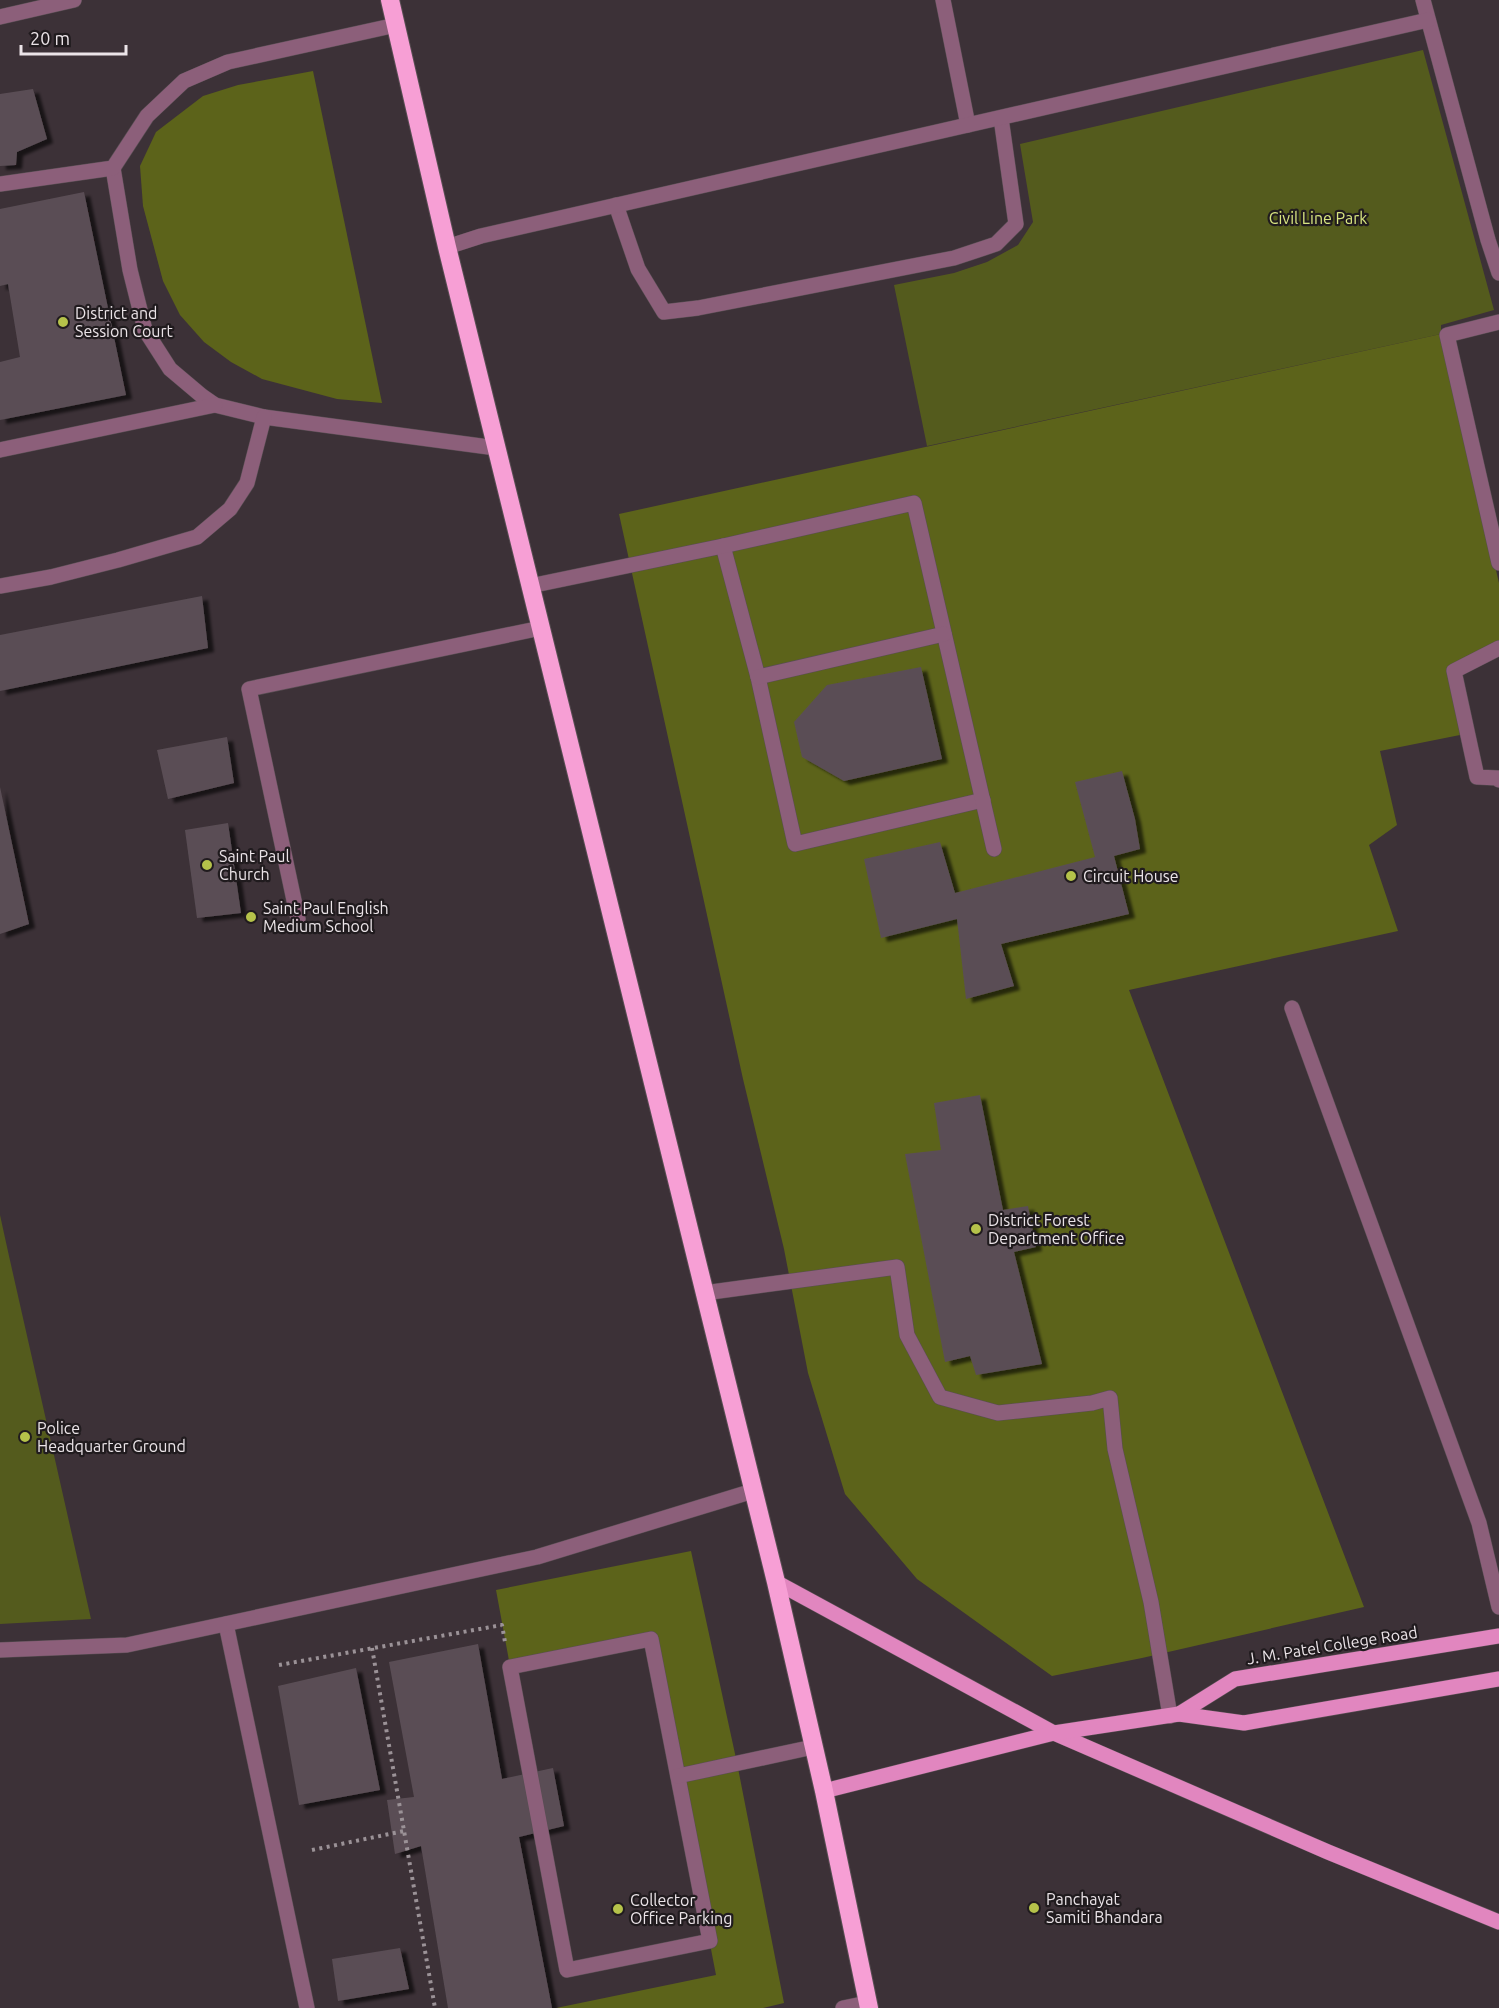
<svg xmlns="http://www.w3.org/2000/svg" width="1499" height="2008" font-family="Ubuntu,sans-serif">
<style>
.green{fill:#545b1d}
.forest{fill:#5c631a}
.building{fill:#5a4e55;filter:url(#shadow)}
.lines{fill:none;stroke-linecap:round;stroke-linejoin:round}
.minor-casing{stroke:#584e53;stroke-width:16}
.major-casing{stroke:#584e53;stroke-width:16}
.highway-casing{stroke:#584e53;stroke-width:20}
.path{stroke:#9b9297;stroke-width:4;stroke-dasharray:3 4.5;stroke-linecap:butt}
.minor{stroke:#8c5f7a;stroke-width:15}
.major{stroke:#e186bf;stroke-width:15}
.highway{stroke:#f79fd5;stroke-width:18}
.poi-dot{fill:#b5c24a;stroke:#201b1e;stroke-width:2}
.labels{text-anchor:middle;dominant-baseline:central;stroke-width:4.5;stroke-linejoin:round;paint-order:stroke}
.park-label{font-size:16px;fill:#d8e581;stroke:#201b1e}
.poi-label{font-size:16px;fill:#ebe4e8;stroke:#201b1e;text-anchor:start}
.street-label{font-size:16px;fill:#ebe4e8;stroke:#201b1e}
</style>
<defs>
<filter id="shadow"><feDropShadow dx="6" dy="4" stdDeviation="1.5" flood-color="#0009"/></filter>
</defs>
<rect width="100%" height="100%" fill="#3c3137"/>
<g class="green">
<path d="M1423 50 1494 310 1441 325V334L927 446 894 285 954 273 987 262 1018 245 1033 222 1020 144Z"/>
<path d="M0 1215 9 1256 91 1619 0 1624Z"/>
</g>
<g class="forest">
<path d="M313 71 382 403 337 399 262 379 231 362 204 342 180 315 163 281 143 206 140 166 156 132 203 96 238 85Z"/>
<path d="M1441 334 1499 583V644L1449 670 1460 735 1380 751 1397 825 1369 845 1398 931 1129 990 1364 1607 1142 1658 1052 1676 917 1579 845 1494 808 1373 784 1249 743 1079 619 514Z"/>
<path d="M691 1551 737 1763 784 2003 763 2008H556L716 1975 651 1639 510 1666 496 1590Z"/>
</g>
<g class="building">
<path d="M33 89 47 139 17 152 16 165 0 166V94Z"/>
<path d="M84 192 126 395 0 420V362L20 357 8 284 0 286V209Z"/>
<path d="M202 596 208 648 0 691V635Z"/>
<path d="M921 667 942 759 844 781 802 757 794 722 827 685Z"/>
<path d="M227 737 234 783 168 799 157 750Z"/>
<path d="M1122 771 1135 819 1140 849 1114 856 1129 914 1001 944 1014 986 966 999 957 919 881 938 864 859 940 842 955 893 1095 857 1075 782Z"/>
<path d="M0 787 29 924 0 934Z"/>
<path d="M228 823 241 913 197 918 185 830Z"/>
<path d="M980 1095 1003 1210 1028 1206 1036 1247 1014 1252 1042 1364 976 1375 970 1356 945 1362 905 1154 941 1150 934 1103Z"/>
<path d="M478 1644 502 1779 553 1768 564 1826 519 1837 552 2008H448L421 1846 395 1854 387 1800 414 1797 389 1662Z"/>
<path d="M356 1668 380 1790 299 1805 278 1686Z"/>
<path d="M400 1948 409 1989 338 2001 332 1959Z"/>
</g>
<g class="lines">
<g class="minor-casing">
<g id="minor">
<path d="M943 0 968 125"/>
<path d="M1423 0 1488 240 1499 273"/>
<path d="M0 17 74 0"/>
<path d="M113 168 130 270 145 330 170 369 202 396 215 405 264 417 496 448"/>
<path d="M0 184 113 168 147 116 184 81 228 62 396 25"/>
<path d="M616 205 638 269 664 312 698 308 954 258 996 244 1016 224 1001 118"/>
<path d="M447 247 481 236 1428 20"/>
<path d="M1499 322 1447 335 1499 563"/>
<path d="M0 450 215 405"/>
<path d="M723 546 758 677 795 844 983 800"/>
<path d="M0 586 51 577 118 560 197 537 230 509 247 483 264 417"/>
<path d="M530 586 723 546 914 503 994 849"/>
<path d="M1499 648 1454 671 1477 777 1498 778 1499 780"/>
<path d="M758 677 944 634"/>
<path d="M298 919 249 689 541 628"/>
<path d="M1292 1008 1479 1523 1499 1607"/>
<path d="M704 1293 897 1267 907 1335 940 1397 998 1413 1092 1403 1110 1398 1115 1449 1151 1602 1170 1716"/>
<path d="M226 1624 307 2008"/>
<path d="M651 1639 710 1941 567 1970 510 1667Z"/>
<path d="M0 1650 127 1645 537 1557 753 1491"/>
<path d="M678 1776 813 1747"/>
<path d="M843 2008 867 2003"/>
</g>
</g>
<g class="major-casing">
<g id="major">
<path d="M776 1582 1054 1733 1328 1852 1499 1922"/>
<path d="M1179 1714 1235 1679 1499 1636"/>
<path d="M824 1791 1054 1733 1179 1714 1244 1723 1499 1679"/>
</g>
</g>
<g class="highway-casing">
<path id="highway" d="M390 0 447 247 776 1582 824 1791 869 2008"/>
</g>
<g class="path">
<path d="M372 1648 435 2008"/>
<path d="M279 1665 502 1625 505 1642"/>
<path d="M312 1850 404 1831"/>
</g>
<use href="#minor" class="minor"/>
<use href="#major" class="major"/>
<use href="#highway" class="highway"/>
</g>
<g class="poi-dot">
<circle cx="63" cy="322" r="6"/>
<circle cx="207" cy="865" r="6"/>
<circle cx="1071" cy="876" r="6"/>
<circle cx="251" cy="917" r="6"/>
<circle cx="976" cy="1229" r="6"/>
<circle cx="25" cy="1437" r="6"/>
<circle cx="1034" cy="1908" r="6"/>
<circle cx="618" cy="1909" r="6"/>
</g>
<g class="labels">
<g class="park-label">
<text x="1318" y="218">Civil Line Park</text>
</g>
<g class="poi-label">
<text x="75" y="313">District and<tspan x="75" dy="18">Session Court</tspan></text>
<text x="219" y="856">Saint Paul<tspan x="219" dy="18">Church</tspan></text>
<text x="1083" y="876">Circuit House</text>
<text x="263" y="908">Saint Paul English<tspan x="263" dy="18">Medium School</tspan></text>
<text x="988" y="1220">District Forest<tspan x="988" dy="18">Department Office</tspan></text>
<text x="37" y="1428">Police<tspan x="37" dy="18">Headquarter Ground</tspan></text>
<text x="1046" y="1899">Panchayat<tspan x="1046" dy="18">Samiti Bhandara</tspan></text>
<text x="630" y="1900">Collector<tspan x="630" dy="18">Office Parking</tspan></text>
</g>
<g class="street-label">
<text transform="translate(1332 1645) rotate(-9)">J. M. Patel College Road</text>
</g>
</g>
<path d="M21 45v9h105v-9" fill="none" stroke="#ebe4e8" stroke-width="3"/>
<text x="30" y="45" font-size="18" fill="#ebe4e8" stroke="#201b1e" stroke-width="4.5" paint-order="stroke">20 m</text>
</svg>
